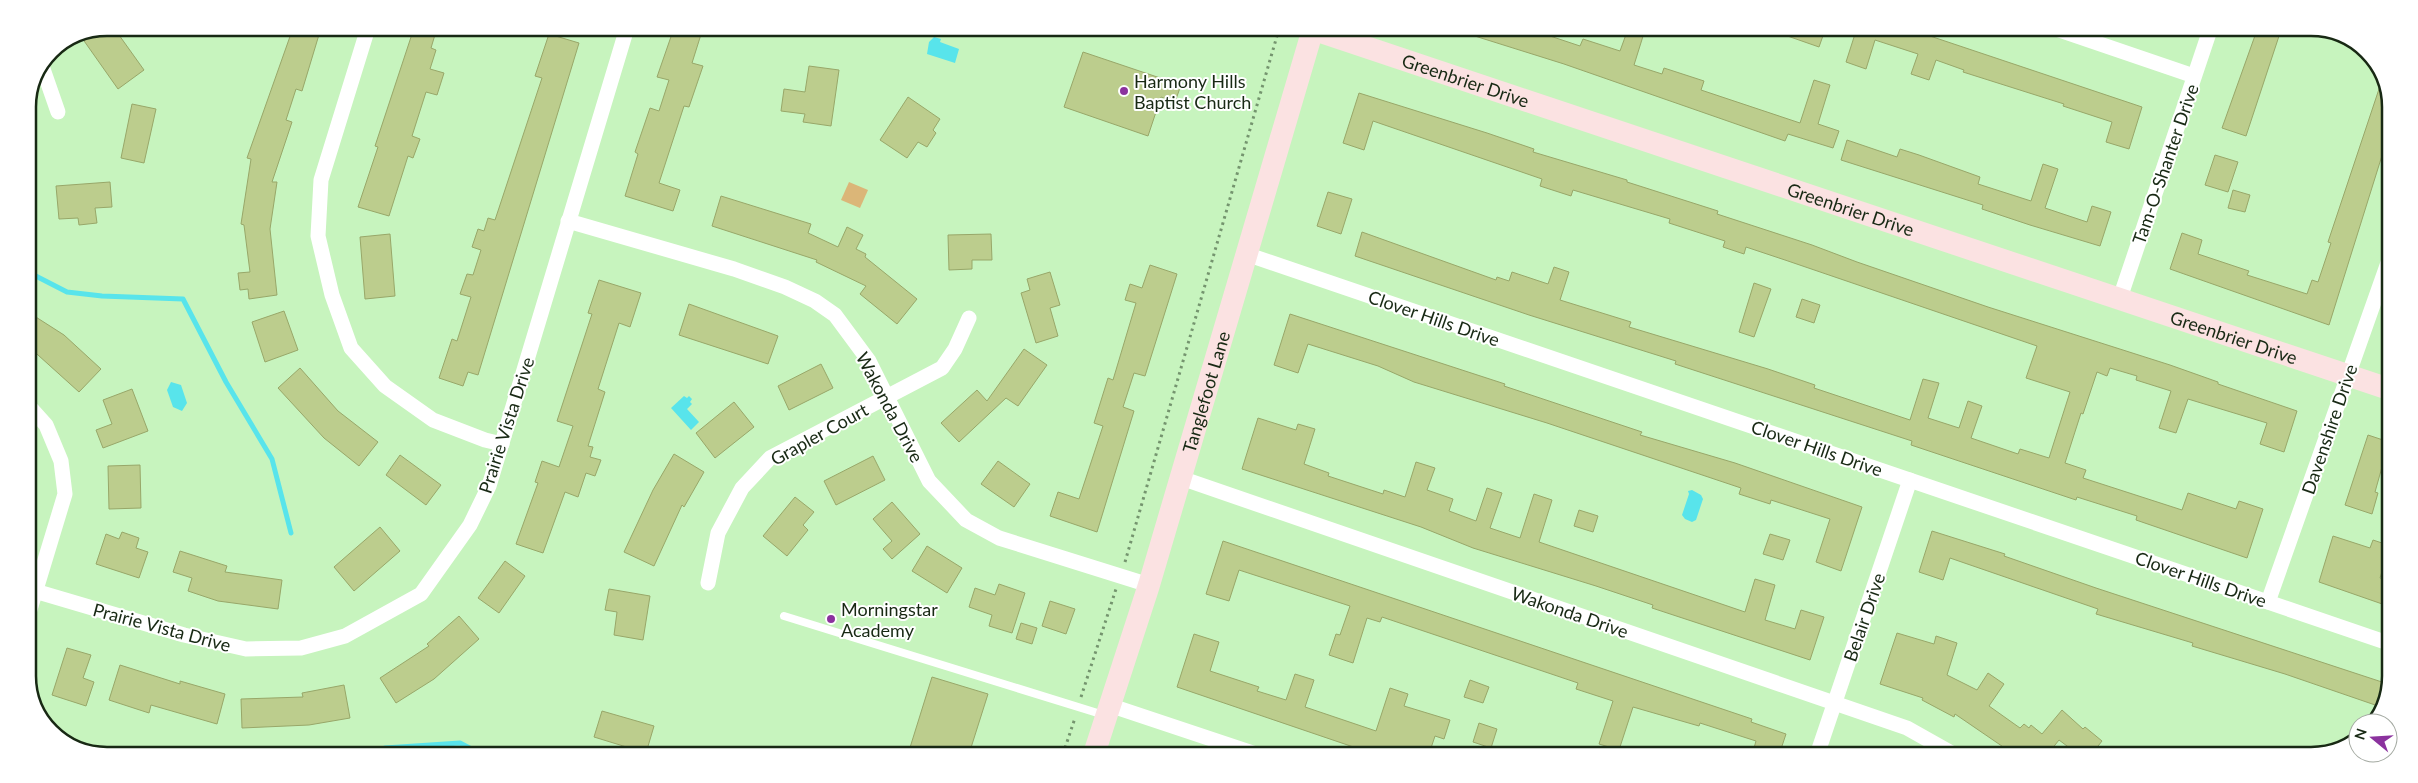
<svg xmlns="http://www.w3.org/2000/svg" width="2418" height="783" font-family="Lato,sans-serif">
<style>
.green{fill:#dbb678}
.water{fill:#58e4eb}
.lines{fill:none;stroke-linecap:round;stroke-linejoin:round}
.stream{stroke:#58e4eb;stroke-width:5}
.building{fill:#bccd8d;stroke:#98a769}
.path{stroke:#74946e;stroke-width:3;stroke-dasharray:2.5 4;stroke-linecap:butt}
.lane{stroke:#fff;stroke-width:8}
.street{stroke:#fff;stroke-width:15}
.secondary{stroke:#fbe2e2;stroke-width:22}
.poi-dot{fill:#8b329e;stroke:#fff;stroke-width:2}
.labels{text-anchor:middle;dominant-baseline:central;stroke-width:4;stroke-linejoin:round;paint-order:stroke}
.street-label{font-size:18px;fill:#182914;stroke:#fff}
.poi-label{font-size:18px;fill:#182914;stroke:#fff;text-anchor:start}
.rim{fill:none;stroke:#182914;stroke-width:2.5}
</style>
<rect width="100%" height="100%" fill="#c7f4be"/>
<path class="green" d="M849 182 868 190 860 208 841 200Z"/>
<g class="water">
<path d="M934 37 941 39 940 42 959 49 955 63 927 54 929 42Z"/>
<path d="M171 382 181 385 187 403 182 411 173 407 167 390Z"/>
<path d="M684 396 687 398 689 396 692 399 690 402 692 404 687 409 699 422 691 430 671 408Z"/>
<path d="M1692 490 1701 495 1703 499 1696 520 1692 522 1685 519 1682 515 1689 494 1688 491Z"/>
</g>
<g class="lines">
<g class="stream">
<path d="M28 272 67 292 102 296 183 299 226 382 272 459 291 533"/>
<path d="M375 753 385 748 460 743 479 753"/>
</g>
</g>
<g class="building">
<path d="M107 28H114L144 70 118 89 82 38Z"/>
<path d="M293 28H321L302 91 296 89 286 120 292 122 272 182H277L270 229 277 295 249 299 248 289 240 290 238 273 250 272 244 225 241 224 251 159 247 158Z"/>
<path d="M414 28H437L431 48 436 50 430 69 444 73 437 95 426 92 412 136 420 139 413 158 408 156 389 216 358 207 378 147 375 146Z"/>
<path d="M674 28H703L692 63 703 66 689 107 684 106 659 183 680 190 673 211 625 196 638 154 635 152 650 108 659 111 669 80 657 77Z"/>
<path d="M1463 29H1529L1580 46 1583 39 1620 51 1628 29H1635L1644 33 1634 65 1662 74 1664 68 1704 81 1701 90 1800 123 1814 80 1830 85 1818 124 1839 131 1833 148 1788 134 1785 141 1564 64 1462 32Z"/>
<path d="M1776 30H1825L1819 47 1776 32Z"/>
<path d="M1851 30H1912L2142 107 2129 149 2106 142 2112 122 2063 106 2064 104 1963 72 1964 70 1936 60 1929 80 1911 74 1918 54 1875 40 1866 69 1846 62 1855 34 1851 33Z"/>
<path d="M2257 30H2281L2246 136 2222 128Z"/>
<path d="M549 34 579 43 478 375 468 372 463 386 439 378 452 339 457 341 471 297 460 294 467 274 473 275 481 250 472 247 478 229 484 231 488 218 495 220 542 78 535 76Z"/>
<path d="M1083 52 1181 85 1175 102 1161 97 1148 136 1064 107Z"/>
<path d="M809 66 839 70 831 126 803 122 805 114 781 111 784 89 805 92Z"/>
<path d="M2382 80 2390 102V130L2329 325 2170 269 2182 233 2202 240 2198 254 2249 271 2247 275 2307 294 2312 280 2318 282 2331 243 2328 242Z"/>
<path d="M1359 93 1487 133 1534 149 1533 152 1627 180V182L1718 211 1717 214 1812 245 1857 262 1988 307 2170 365 2218 382V384L2297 411 2284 452 2260 444 2267 423 2188 399 2176 433 2159 428 2171 391 2136 380 2137 376 2110 368 2107 376 2097 372 2083 414 2081 413 2065 463 2086 470 2083 478 2182 510 2188 493 2236 509 2239 501 2263 509 2247 558 2136 520 2137 516 2077 497 2076 500 1911 445 1912 441 1675 364 1676 361 1529 315 1355 256 1362 232 1496 280 1497 277 1509 281 1512 272 1548 284 1554 267 1569 272 1560 300 1631 322 1629 327 1768 369 1815 385 1814 388 1910 420 1923 379 1939 383 1928 418 1959 428 1968 401 1982 406 1971 438 2018 454 2020 449 2049 458 2070 392 2026 378 2037 346 1785 260 1746 247 1744 254 1723 247 1725 241 1669 223 1670 219 1573 190 1571 196 1540 186 1542 179 1373 121 1364 150 1343 143Z"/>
<path d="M908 97 940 119 933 130 936 133 927 147 918 142 907 158 880 140Z"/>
<path d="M132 104 156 109 144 163 121 158Z"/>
<path d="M1847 140 1897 157 1900 149 1919 155 1980 177 1978 184 2031 201 2043 164 2058 169 2045 208 2087 222 2092 206 2111 212 2100 246 2030 225 1982 209 1983 205 1841 160Z"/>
<path d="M2215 155 2238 162 2228 192 2205 185Z"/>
<path d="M110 182 112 207 95 208 97 223 79 225 78 218 59 219 56 186Z"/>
<path d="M2233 190 2250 195 2245 212 2228 208Z"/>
<path d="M1328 192 1352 199 1341 234 1317 226Z"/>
<path d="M721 196 811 224 808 233 838 247 847 227 863 235 856 249 866 254 865 257 917 299 897 324 860 294 866 286 816 262 817 260 712 226Z"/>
<path d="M390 234 395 296 365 299 360 237Z"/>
<path d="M991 234 992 260H972V269L949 270 948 235Z"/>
<path d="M1150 265 1177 274 1145 376 1134 373 1123 407 1134 411 1097 532 1050 516 1058 492 1079 499 1103 426 1094 423 1108 378 1113 380 1136 303 1125 300 1130 284 1142 288Z"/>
<path d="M1050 272 1060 305 1050 308 1058 336 1036 343 1021 293 1030 290 1027 279Z"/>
<path d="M599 280 641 293 630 327 619 323 598 389 605 392 588 446 593 447 590 457 601 460 595 476 586 473 578 497 565 492 543 553 516 544 538 483 535 482 542 461 559 467 573 426 557 421 592 314 588 313Z"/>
<path d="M1754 283 1771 289 1754 337 1739 332Z"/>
<path d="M1802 299 1820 305 1814 323 1796 317Z"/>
<path d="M689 304 778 336 768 364 679 335Z"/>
<path d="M284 311 298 350 265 362 252 322Z"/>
<path d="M28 312 64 335 101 369 79 392 28 346Z"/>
<path d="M1290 314 1505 384 1504 386 1642 432 1640 435 1735 463 1862 507 1841 571 1816 562 1830 519 1771 500 1770 504 1739 494 1741 488 1547 423 1414 382 1378 366 1308 344 1298 373 1274 365Z"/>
<path d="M1024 349 1047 365 1018 406 1006 398 959 442 941 423 977 390 987 401Z"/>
<path d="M821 364 833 388 789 410 778 386Z"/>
<path d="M300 368 338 411 378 442 359 466 324 438 278 388Z"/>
<path d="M132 389 148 431 103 448 96 430 112 424 103 400Z"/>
<path d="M734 402 754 427 715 458 696 433Z"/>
<path d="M1258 418 1296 430 1298 424 1315 429 1304 464 1329 473 1328 476 1383 494 1384 490 1405 497 1416 462 1435 468 1427 490 1453 499 1449 511 1476 521 1487 488 1502 493 1490 528 1520 538 1534 494 1552 500 1539 542 1745 612 1755 579 1775 585 1765 620 1795 629 1801 610 1824 617 1810 660 1652 608 1653 605 1596 586 1473 548 1421 527 1242 469Z"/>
<path d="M2368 435 2389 442 2375 492 2378 493 2372 514 2345 505Z"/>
<path d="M674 454 704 472 684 507 682 505 654 566 624 552 653 490Z"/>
<path d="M400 455 441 485 426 505 386 475Z"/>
<path d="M873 456 885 480 836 505 824 481Z"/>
<path d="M998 461 1030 484 1014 507 981 484Z"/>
<path d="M140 465 141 508 109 509 108 466Z"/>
<path d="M795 497 814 512 803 525 808 530 787 556 763 536Z"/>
<path d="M892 502 920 534 892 559 883 549 892 541 873 519Z"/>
<path d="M1579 510 1598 516 1593 532 1574 526Z"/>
<path d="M380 527 400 551 354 591 334 567Z"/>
<path d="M1932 531 2005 554 2004 556 2096 588 2388 684V697L2381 707 2285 674 2192 646 2193 643 2096 614 2098 609 1950 558 1943 580 1919 572Z"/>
<path d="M122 532 139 538 136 548 148 552 139 578 96 564 106 534 119 539Z"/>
<path d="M1770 534 1790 540 1783 560 1763 554Z"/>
<path d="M2333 536 2370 548 2373 540 2388 545V552L2380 578 2388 581V606L2319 582Z"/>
<path d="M1223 541 1752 719 1751 722 1786 734 1779 755H1752L1756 741 1700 723 1699 726 1633 707 1619 750 1599 744 1613 701 1576 689 1578 683 1382 617 1380 622 1367 618 1353 663 1329 655 1336 634 1340 635 1350 606 1239 570 1229 601 1206 594Z"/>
<path d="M927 546 962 568 947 593 912 571Z"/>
<path d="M180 551 227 566 225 572 282 580 278 609 218 601 188 591 192 578 173 572Z"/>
<path d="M505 561 525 576 499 613 478 598Z"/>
<path d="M999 584 1025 593 1012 633 989 626 992 615 969 607 975 588 995 595Z"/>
<path d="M609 589 650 596 643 640 614 635 617 612 605 610Z"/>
<path d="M1050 601 1075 609 1066 634 1042 626Z"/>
<path d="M459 616 479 639 434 679 396 703 380 678 429 646 427 644Z"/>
<path d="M1021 623 1037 628 1032 644 1016 639Z"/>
<path d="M1897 633 1934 644 1936 636 1957 643 1947 675 1977 690 1988 673 2004 684 1989 706 2020 728 2024 724 2029 728 2031 725 2042 734 2062 710 2083 729 2085 727 2102 741 2091 755H2079L2059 740 2047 755H2015L1955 714 1954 717 1922 700 1923 698 1880 684Z"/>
<path d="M1194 634 1219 642 1210 671 1259 687 1257 691 1286 700 1295 674 1314 680 1305 707 1376 731 1390 688 1408 694 1404 706 1450 720 1444 739 1435 736 1429 754H1374L1177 687Z"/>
<path d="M67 648 91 655 83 678 94 682 86 706 52 695Z"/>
<path d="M120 665 180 684V681L225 694 217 724 151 705 149 713 109 700Z"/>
<path d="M932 677 988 694 969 754H908Z"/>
<path d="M1470 680 1489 687 1483 703 1464 697Z"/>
<path d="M344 685 350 718 309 725 242 728 241 699 303 697 302 693Z"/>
<path d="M602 711 654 726 646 753 594 737Z"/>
<path d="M1479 723 1497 729 1491 748 1473 742Z"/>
</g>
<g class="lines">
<g class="path">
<path d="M1125 562 1279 29"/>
<path d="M1081 697 1116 589"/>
<path d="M1063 754 1075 718"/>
</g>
<path class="lane" d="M784 616 1104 715"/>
<g class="street">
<path d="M368 28 321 180 318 236 332 295 351 348 385 386 433 420 485 440 502 444"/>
<path d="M2059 30 2194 76"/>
<path d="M43 69 58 112"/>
<path d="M568 221 734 269 785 287 815 301 835 315 869 361 929 481 966 520 999 538 1149 585"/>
<path d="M1246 254 2388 643"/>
<path d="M2120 298 2210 30"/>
<path d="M28 405 46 425 61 461 65 494 28 616"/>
<path d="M1181 478 1907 728 1955 755"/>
<path d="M708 583 718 533 742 488 770 458 942 368 955 349 969 318"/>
<path d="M28 589 184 635 246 649 301 648 345 636 421 594 470 525 489 486 627 28"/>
<path d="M2268 602 2390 257"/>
<path d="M1109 705 1256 754"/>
<path d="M1817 755 1910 480"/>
</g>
<g class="secondary">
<path id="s1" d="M1312 29 2389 389"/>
<path id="s2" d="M1094 754 1149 585 1313 29"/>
</g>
</g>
<g class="poi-dot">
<circle cx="1124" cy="91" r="5"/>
<circle cx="831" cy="619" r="5"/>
</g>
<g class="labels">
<g class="street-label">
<text stroke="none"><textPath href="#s1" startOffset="162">Greenbrier Drive</textPath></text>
<text transform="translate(2165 164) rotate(-71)">Tam-O-Shanter Drive</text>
<text stroke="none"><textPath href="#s1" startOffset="568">Greenbrier Drive</textPath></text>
<text transform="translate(1434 318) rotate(19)">Clover Hills Drive</text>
<text stroke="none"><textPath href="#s1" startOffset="972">Greenbrier Drive</textPath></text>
<text stroke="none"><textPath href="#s2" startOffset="379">Tanglefoot Lane</textPath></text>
<text transform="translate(890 407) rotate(62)">Wakonda Drive</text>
<text transform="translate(506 425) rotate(-72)">Prairie Vista Drive</text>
<text transform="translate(2329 429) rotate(-71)">Davenshire Drive</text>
<text transform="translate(819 434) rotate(-29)">Grapler Court</text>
<text transform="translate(1817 448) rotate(19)">Clover Hills Drive</text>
<text transform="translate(2201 579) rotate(19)">Clover Hills Drive</text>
<text transform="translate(1570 612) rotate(19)">Wakonda Drive</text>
<text transform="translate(1864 617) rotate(-71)">Belair Drive</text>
<text transform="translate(162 627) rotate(15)">Prairie Vista Drive</text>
</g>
<g class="poi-label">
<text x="1134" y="81">Harmony Hills<tspan x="1134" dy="21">Baptist Church</tspan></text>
<text x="841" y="609">Morningstar<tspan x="841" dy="21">Academy</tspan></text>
</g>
</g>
<path d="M0 0H2418V783H0ZM107 36H2311A71 71 0 0 1 2382 107V676A71 71 0 0 1 2311 747H107A71 71 0 0 1 36 676V107A71 71 0 0 1 107 36Z" fill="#fff" fill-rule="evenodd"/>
<path class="rim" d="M107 36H2311A71 71 0 0 1 2382 107V676A71 71 0 0 1 2311 747H107A71 71 0 0 1 36 676V107A71 71 0 0 1 107 36Z"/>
<g transform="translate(2373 738) rotate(288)"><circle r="24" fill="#ffffff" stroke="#a3a9a1"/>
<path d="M0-4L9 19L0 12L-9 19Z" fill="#8b329e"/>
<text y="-8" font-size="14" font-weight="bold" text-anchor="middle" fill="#182914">N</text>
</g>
</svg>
